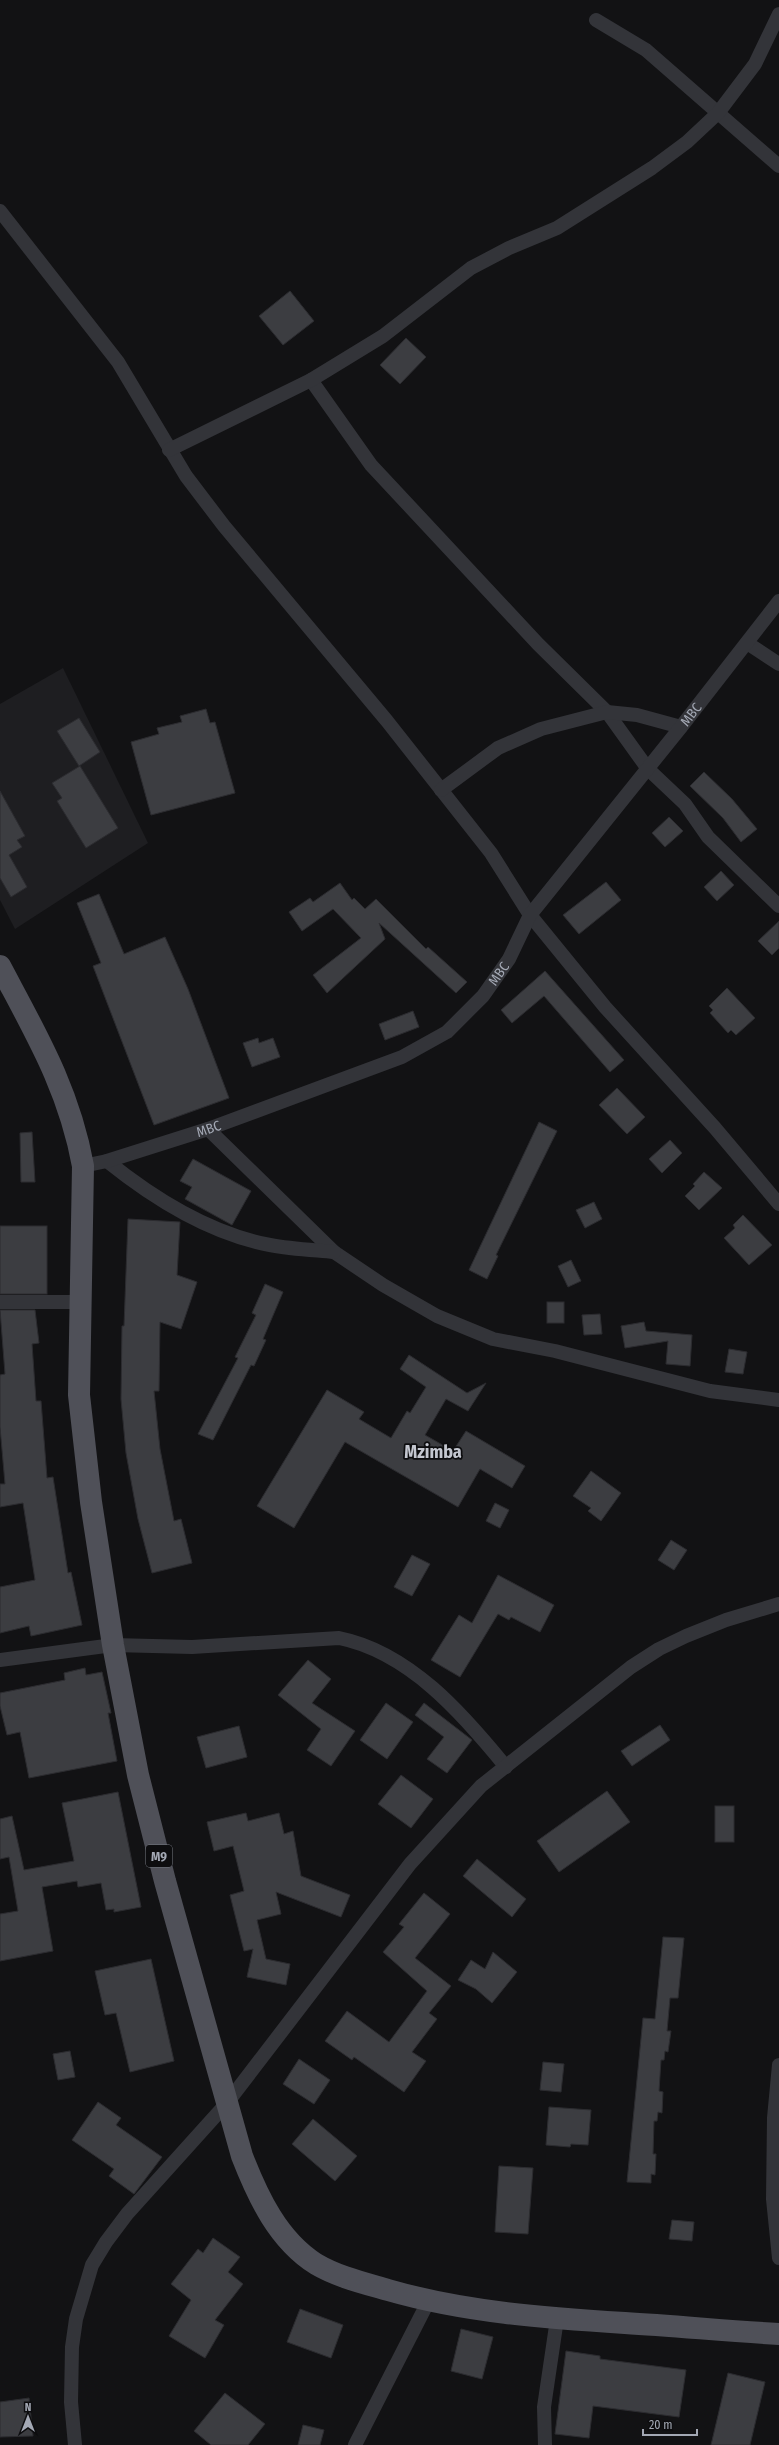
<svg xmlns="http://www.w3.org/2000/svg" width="779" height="2445" font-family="'Fira Sans Condensed',sans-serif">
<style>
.built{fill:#1e1e21}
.building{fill:#3c3d41;stroke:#2c2c30}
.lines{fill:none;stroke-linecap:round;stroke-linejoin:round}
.street{stroke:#333439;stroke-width:14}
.primary{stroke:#4f5058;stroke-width:22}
.labels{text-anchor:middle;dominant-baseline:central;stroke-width:3.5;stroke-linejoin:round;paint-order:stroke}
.shield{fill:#0d0d0f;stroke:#767a82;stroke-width:1}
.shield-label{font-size:13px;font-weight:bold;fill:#a3a8b4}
.street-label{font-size:14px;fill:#a3a8b4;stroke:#0d0d0f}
.district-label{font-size:18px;font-weight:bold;fill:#c4c7d0;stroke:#0d0d0f}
</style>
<rect width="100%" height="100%" fill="#121214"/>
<path class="built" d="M63 668 148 843 15 929 0 900V704Z"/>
<g class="building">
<path d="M290 291 314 321 283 345 259 316Z"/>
<path d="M406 338 426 357 400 384 380 365Z"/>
<path d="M206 709 210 723 215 722 235 793 151 815 131 742 159 734 157 728 182 722 180 716Z"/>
<path d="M79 718 100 752 79 766 57 731Z"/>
<path d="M80 766 118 828 86 848 57 801 62 798 52 783Z"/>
<path d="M704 772 732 799 757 829 741 842 723 818 690 786Z"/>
<path d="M0 791 25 836 17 840 22 847 9 855 27 887 11 897 0 878Z"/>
<path d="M669 817 683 831 665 847 652 833Z"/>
<path d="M721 871 734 885 717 901 704 887Z"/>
<path d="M606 882 621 900 579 934 563 915Z"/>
<path d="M340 883 352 900 354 898 365 909 376 899 426 949 428 947 467 982 456 993 379 923 385 939 327 993 313 975 361 938 333 909 302 931 289 912 310 898 313 902Z"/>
<path d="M99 894 124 954 165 937 188 989 229 1098 154 1125 93 966 101 963 77 903Z"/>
<path d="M779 921V948L772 955 758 941Z"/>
<path d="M545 971 624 1060 610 1072 544 996 512 1023 501 1010Z"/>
<path d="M727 988 755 1018 736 1035 731 1030 728 1033 710 1013 713 1010 709 1006Z"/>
<path d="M413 1011 419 1027 385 1040 379 1024Z"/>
<path d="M258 1038 259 1043 273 1038 280 1057 252 1067 243 1043Z"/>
<path d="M617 1088 645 1117 627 1134 599 1105Z"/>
<path d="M539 1122 557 1131 496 1255 498 1256 487 1279 469 1270Z"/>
<path d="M32 1132 35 1182H21L20 1133Z"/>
<path d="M670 1140 682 1153 662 1173 649 1159Z"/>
<path d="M193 1159 251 1191 232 1225 185 1199 192 1187 180 1181Z"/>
<path d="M704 1172 722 1188 699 1210 685 1196 695 1186 693 1184Z"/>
<path d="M594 1202 602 1219 585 1228 576 1210Z"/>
<path d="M743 1215 772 1245 749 1265 724 1238 735 1228 733 1225Z"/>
<path d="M128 1219 180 1222 177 1275 197 1282 181 1329 160 1322 159 1391H154L160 1449 174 1521 181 1519 192 1563 152 1573 138 1519 126 1453 121 1399 122 1326H124Z"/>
<rect x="0" y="1226" width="47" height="68"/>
<path d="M571 1260 581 1281 568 1287 558 1266Z"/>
<path d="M265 1284 283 1292 263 1339 266 1340 254 1366 251 1365 213 1440 198 1434 238 1358 235 1357 256 1315 252 1313Z"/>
<rect x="547" y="1302" width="17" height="21"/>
<path d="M0 1310H35L39 1343 32 1344 36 1401H41L47 1478 53 1477 68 1573 71 1572 82 1625 31 1636 29 1626 0 1633V1587L35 1580 23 1503 0 1507V1484H5L0 1427V1375L5 1374Z"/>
<path d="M600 1314 602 1334 584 1335 582 1315Z"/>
<path d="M644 1322 646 1331 692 1335 690 1366 666 1364 668 1341 625 1348 621 1326Z"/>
<path d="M729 1349 747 1352 743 1374 725 1372Z"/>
<path d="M409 1355 467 1393 486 1383 468 1411 446 1399 425 1435 453 1451 466 1431 525 1466 512 1488 480 1469 458 1507 345 1442 294 1528 257 1506 327 1390 364 1412 359 1419 391 1438 407 1411 410 1413 426 1387 400 1369Z"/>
<path d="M591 1471 621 1493 601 1521 588 1511 591 1508 573 1496Z"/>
<path d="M495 1503 509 1510 500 1528 486 1521Z"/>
<path d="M671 1540 687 1550 674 1570 658 1560Z"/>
<path d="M412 1555 430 1564 412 1596 394 1587Z"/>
<path d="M498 1575 554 1605 540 1632 511 1617 509 1620 498 1614 460 1677 431 1660 459 1615 472 1623Z"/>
<path d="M308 1660 331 1679 312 1703 355 1731 331 1766 307 1750 321 1729 278 1695Z"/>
<path d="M85 1668 86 1675 102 1672 111 1713H108L117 1761 29 1778 20 1732 7 1735 0 1706V1693L65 1680 64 1673Z"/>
<path d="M386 1703 413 1722 387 1759 360 1740Z"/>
<path d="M424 1703 472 1740 447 1773 427 1759 444 1737 415 1715Z"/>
<path d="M660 1725 670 1740 632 1766 621 1751Z"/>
<path d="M239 1726 247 1757 206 1768 197 1737Z"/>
<path d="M401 1775 433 1799 411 1828 378 1804Z"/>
<path d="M607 1791 630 1822 559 1872 537 1841Z"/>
<path d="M118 1792 141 1907 114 1912V1909L106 1910 101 1883 78 1887 77 1881 42 1887 53 1951 0 1961V1914L18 1911 9 1857 0 1859V1819L12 1816 24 1870 74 1861 62 1803Z"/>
<rect x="715" y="1806" width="19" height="36"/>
<path d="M246 1813 248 1821 279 1813 284 1834 293 1831 301 1876 350 1895 341 1917 276 1892 281 1914 257 1920 266 1959 290 1964 286 1985 247 1977 253 1949 244 1951 230 1895 244 1891 233 1846 214 1851 207 1822Z"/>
<path d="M477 1859 526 1899 512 1917 463 1876Z"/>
<path d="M424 1893 450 1914 415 1958 451 1986 429 2013 437 2019 412 2052 426 2061 404 2092 354 2057 352 2060 325 2041 347 2011 389 2042 427 1991 383 1952 404 1927 399 1924Z"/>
<path d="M663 1937 684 1938 678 1998H670L667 2031H671L668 2052 665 2051 664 2060H661L659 2091 663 2092 662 2113 658 2112 657 2121H654L653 2154H656L655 2175 651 2174V2183L627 2182 643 2018 655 2019Z"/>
<path d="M493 1952 517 1972 492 2003 476 1989 458 1980 471 1960 485 1969Z"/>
<path d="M151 1959 174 2061 130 2072 116 2013 105 2015 95 1971Z"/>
<path d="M70 2051 75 2077 58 2080 53 2054Z"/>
<path d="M299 2059 330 2080 314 2104 283 2084Z"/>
<path d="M543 2062 564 2064 561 2092 540 2090Z"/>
<path d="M98 2102 121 2118 116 2125 162 2157 134 2194 109 2176 114 2169 72 2140Z"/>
<path d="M549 2107 591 2110 588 2145 571 2144 570 2147 546 2145Z"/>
<path d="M313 2119 357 2156 335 2181 292 2144Z"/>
<path d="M499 2166 533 2168 528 2234 495 2232Z"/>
<path d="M672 2220 694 2222 692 2241 669 2239Z"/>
<path d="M213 2238 240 2257 228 2272 243 2284 215 2320 224 2325 205 2358 169 2336 191 2300 171 2284 198 2249 203 2253Z"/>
<path d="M300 2309 343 2325 331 2358 287 2342Z"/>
<path d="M461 2329 493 2337 482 2379 451 2371Z"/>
<path d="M566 2351 600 2356V2359L686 2370 679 2417 593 2406 589 2438 555 2434Z"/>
<path d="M728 2373 765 2382 750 2445H711Z"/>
<path d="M225 2393 265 2424 248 2445H211L194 2431Z"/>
<path d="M29 2398 33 2436 0 2437V2402Z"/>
<path d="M303 2425 324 2430 320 2445H298Z"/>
</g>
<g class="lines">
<g class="street">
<path d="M596 20 646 50 779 166"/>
<path d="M0 211 118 362 186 476 224 526 387 721 491 853 530 915 605 1007 715 1128 779 1204"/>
<path d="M311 380 371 465 538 644 607 712 648 769 685 804 708 837 779 906"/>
<path d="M169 450 311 380 383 336 471 268 509 248 557 228 652 168 687 142 718 113 755 64 779 14"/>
<path d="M747 643 779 664"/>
<path d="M441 790 498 748 541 729 607 712 637 715 681 727"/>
<path d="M208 1129 334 1252 383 1285 437 1316 493 1339 555 1351 710 1391 779 1400"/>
<path d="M107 1161C153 1198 211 1234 270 1245 291 1249 313 1250 334 1252"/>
<path id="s1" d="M83 1166 107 1161 208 1129 402 1057 447 1032 483 996 509 959 530 915 681 727 779 601"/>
<path d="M0 1302H80"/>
<path d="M0 1660 113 1645 192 1647 339 1638C409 1652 463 1714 506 1767"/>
<path d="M779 2065 774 2118 773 2199 779 2258"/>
<path d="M75 2445 71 2402 72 2347 76 2319 92 2265 106 2242 127 2214 227 2103 410 1864 481 1786 631 1667 659 1649 686 1636 726 1620 779 1604"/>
<path d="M355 2445 428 2302"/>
<path d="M545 2445 544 2407 557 2319"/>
</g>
<path class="primary" d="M0 966C36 1034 69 1089 83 1166L79 1395 91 1502 113 1645 138 1775 165 1881 242 2156C258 2197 278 2240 316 2264 338 2277 364 2283 388 2290 464 2312 545 2318 625 2323 676 2326 727 2331 779 2334"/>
</g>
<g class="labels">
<rect class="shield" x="146" y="1845" width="26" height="22" rx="3"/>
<g class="shield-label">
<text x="159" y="1856">M9</text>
</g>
<g class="street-label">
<text stroke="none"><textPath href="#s1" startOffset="791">MBC</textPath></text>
<text stroke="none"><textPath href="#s1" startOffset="467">MBC</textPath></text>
<text stroke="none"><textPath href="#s1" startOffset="131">MBC</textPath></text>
</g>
<g class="district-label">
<text x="433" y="1452">Mzimba</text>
</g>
</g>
<g transform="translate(28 2417)" stroke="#0d0d0f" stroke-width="3" paint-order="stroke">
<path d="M0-3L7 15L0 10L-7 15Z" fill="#a3a8b4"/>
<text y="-6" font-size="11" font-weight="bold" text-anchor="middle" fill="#a3a8b4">N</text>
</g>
<path d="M643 2429v6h54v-6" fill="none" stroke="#a3a8b4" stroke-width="2"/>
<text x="649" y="2429" font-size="12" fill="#a3a8b4" stroke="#0d0d0f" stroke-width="3" paint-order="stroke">20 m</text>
</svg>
